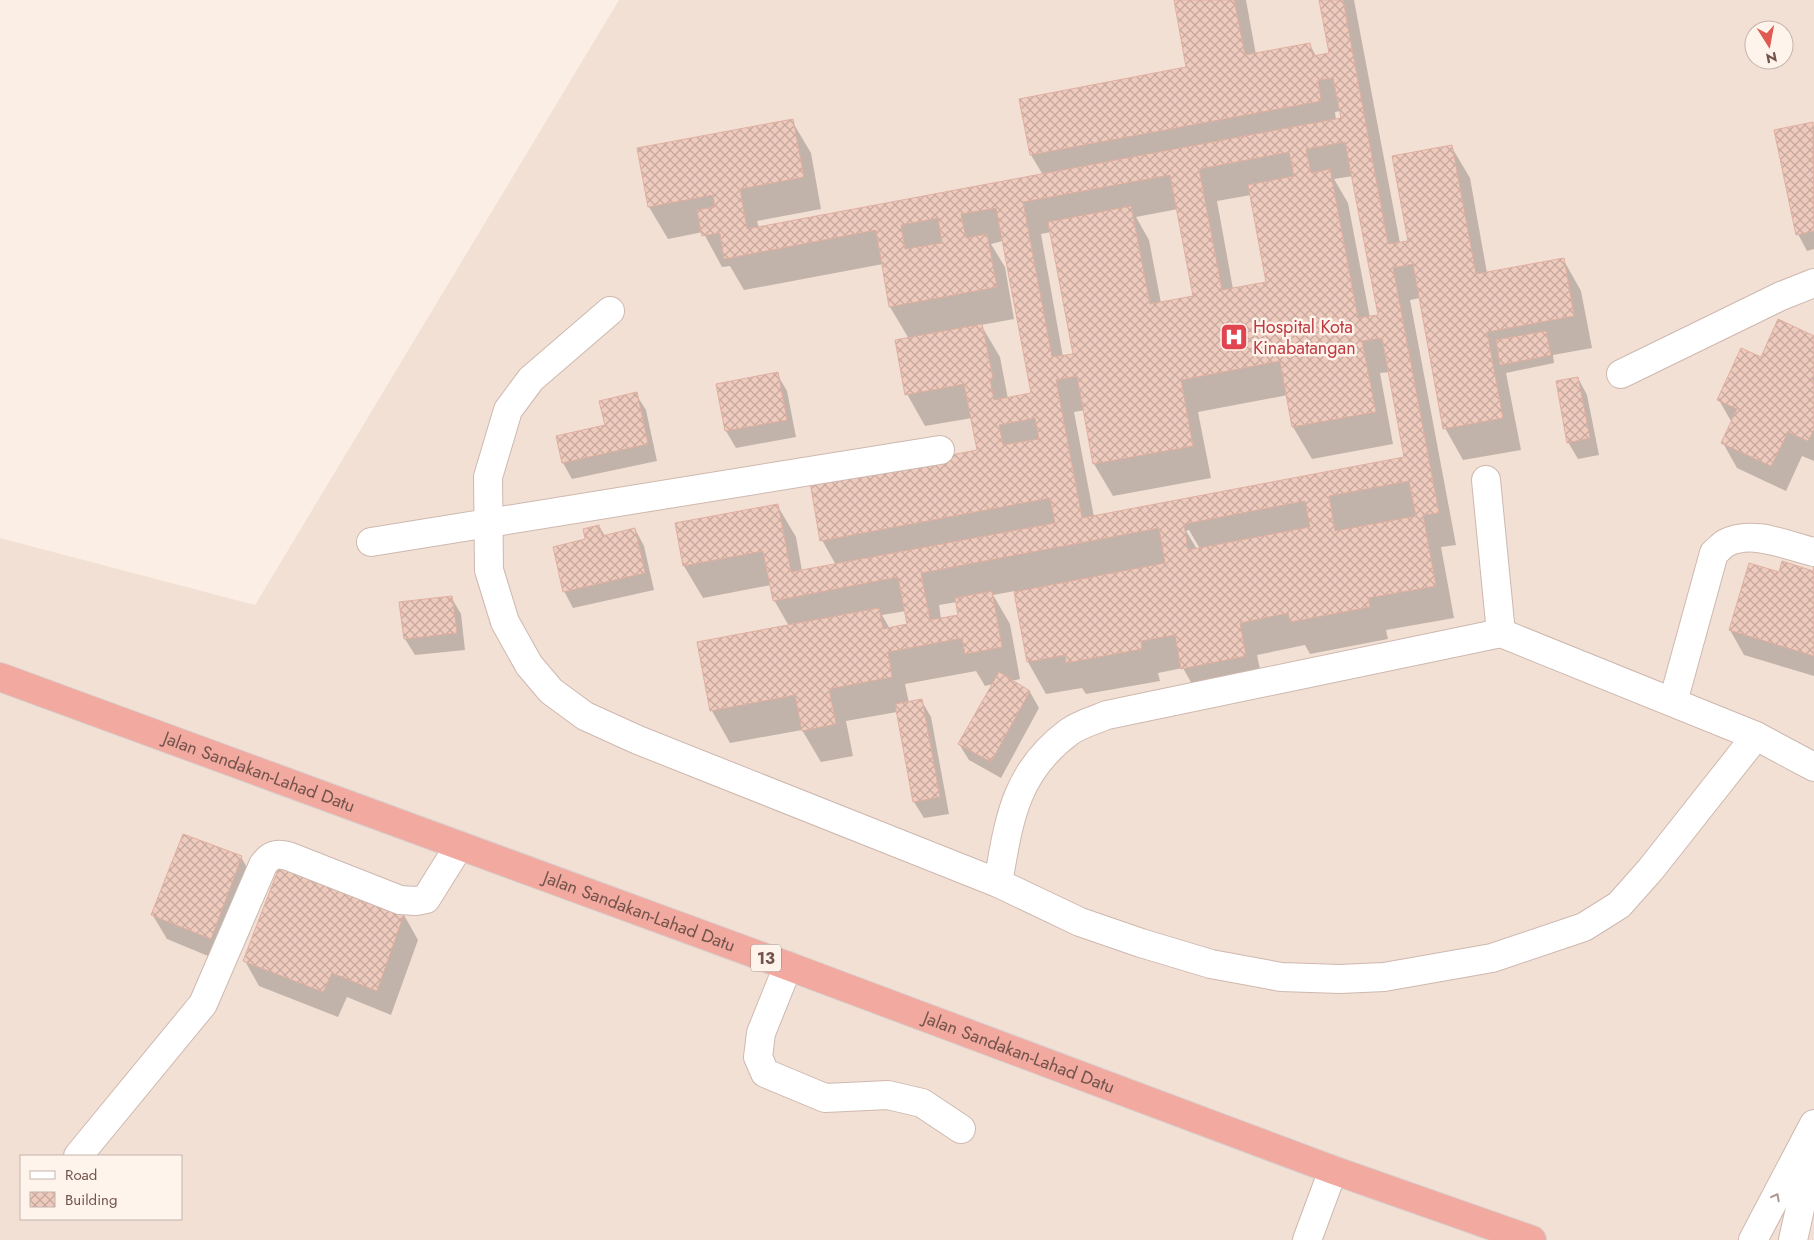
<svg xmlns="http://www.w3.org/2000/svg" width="1814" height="1240" font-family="Jost,sans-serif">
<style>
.residential{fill:#f2e0d4;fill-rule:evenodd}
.shadow{fill:#0003;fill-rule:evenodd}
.building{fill:url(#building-cross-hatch);stroke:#e1afa0;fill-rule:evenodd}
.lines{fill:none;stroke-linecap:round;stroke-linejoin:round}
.minor-casing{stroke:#ceb8af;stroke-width:30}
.highway-casing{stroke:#d8cfcd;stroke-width:30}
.minor{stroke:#fff;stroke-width:28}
.highway{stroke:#f2a99f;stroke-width:28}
.oneway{stroke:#ab9894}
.labels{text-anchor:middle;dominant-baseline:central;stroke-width:5;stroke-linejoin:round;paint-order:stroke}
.shield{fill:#fef4ec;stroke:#9d847c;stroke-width:1}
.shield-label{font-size:16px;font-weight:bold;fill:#73544c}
.health-label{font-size:18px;fill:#be3a42;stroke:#fef4ec;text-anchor:start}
.street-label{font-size:18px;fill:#73544c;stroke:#fef4ec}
</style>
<defs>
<pattern id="building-cross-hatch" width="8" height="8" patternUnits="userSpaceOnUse" patternTransform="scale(1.25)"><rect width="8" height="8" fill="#efcbbe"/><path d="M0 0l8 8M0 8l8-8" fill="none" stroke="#c6a79d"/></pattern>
</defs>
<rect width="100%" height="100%" fill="#fbefe5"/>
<path class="residential" d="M619 0H1814V1240H0V538L255 605ZM1754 30H1784V60H1754ZM21 1156H181V1219H21Z"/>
<g class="shadow">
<path d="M1175 0H1246L1256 55 1310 45 1316 56 1330 54 1320 0H1354L1400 243 1410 242 1451 146 1470 178 1487 273 1563 259 1581 291 1592 348 1553 355 1554 363 1506 373 1521 450 1463 460 1445 428 1420 298 1410 300 1456 545 1441 547 1454 618 1386 630 1388 639 1310 654 1305 645 1257 655 1264 688 1201 700 1183 668 1158 673 1160 681 1086 694 1082 688 1046 694 1028 662 1015 591 993 595 1010 624 1020 679 1011 681 1030 692 1039 708 1001 778 969 760 959 744 993 684 985 686 976 671 905 684 909 703 921 700 931 717 949 814 924 818 914 802 897 712 846 721 853 756 821 762 802 730 730 743 712 711 698 643 789 626 774 600 771 585 703 598 684 566 777 505 796 537 802 571 836 565 822 540 978 451 972 418 925 426 907 394 909 339 890 307 883 264 744 290 730 266 722 267 703 232 668 239 649 207 792 121 811 153 821 209 757 221 759 228 1043 175 1031 155 1188 68ZM1341 111 1342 119 1336 120 1335 112ZM1353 176 1379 316 1370 318 1348 203 1334 179ZM1251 195 1267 283 1233 289 1217 201ZM1178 209 1195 297 1161 303 1149 240 1136 217ZM1051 232 1074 355 1063 357 1041 234ZM1003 241 1032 394 1008 399 1000 357 981 325 1014 319 1005 267 991 244ZM1390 372 1406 458 1094 517 1074 412 1085 410 1094 464 1113 496 1211 478 1198 412 1288 395 1293 427 1312 459 1393 444 1380 373ZM1189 530 1200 549H1197L1186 531ZM957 602 959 616 941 619 939 605ZM906 611 909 625 890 629 882 615Z"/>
<path d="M1812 123 1814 127V249L1807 251 1798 234Z"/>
<path d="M1814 337V461L1802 456 1786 491 1737 468 1723 443 1732 423 1719 400 1761 358Z"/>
<path d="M777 374 787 391 796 437 736 448 726 431 717 385Z"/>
<path d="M1578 378 1587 395 1599 455 1578 459 1568 442Z"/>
<path d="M636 394 646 410 657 461 572 479 563 463 606 426Z"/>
<path d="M599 526 605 536 635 529 644 546 654 590 573 608 564 591 587 540Z"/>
<path d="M1814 572V676L1744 655 1730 630Z"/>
<path d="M451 597 461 614 465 650 415 655 405 639Z"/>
<path d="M241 857 255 882 225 963 167 939 152 914Z"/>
<path d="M404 915 418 940 391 1015 347 997 338 1017 259 986 245 961Z"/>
</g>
<g class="building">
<path d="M1174 0H1234L1245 55 1310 43 1313 56 1329 53 1319 0H1343L1388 244 1408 241 1392 156 1452 145 1476 274 1564 258 1574 316 1487 332 1503 418 1443 429 1413 264 1393 268 1439 513 1423 515 1436 586 1368 598 1370 607 1290 622 1288 613 1240 623 1246 656 1181 669 1175 635 1141 641 1142 649 1066 663 1065 655 1027 662 1014 592 1165 563 1159 528 921 573 930 620 958 615 955 598 992 591 1002 647 965 654 962 638 888 652 892 677 829 689 836 724 802 731 795 695 710 711 697 642 879 608 883 629 907 624 898 577 773 601 763 551 683 566 675 523 778 504 791 572 1055 523 1050 498 820 541 810 482 977 450 964 384 905 395 895 340 982 324 993 378 990 379 994 400 1031 393 996 208 961 214 966 238 987 234 997 287 889 307 876 230 724 259 720 233 702 236 697 210 715 207 713 195 648 207 637 148 793 119 804 177 740 189 747 229 1341 118 1333 78 1318 80 1321 101 1030 155 1019 99 1186 67ZM1345 142 1378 315 1358 318 1330 169 1311 173 1306 149ZM1289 152 1294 176 1248 185 1266 282 1222 290 1199 169ZM1170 175 1193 296 1150 304 1131 206 1048 222 1073 354 1052 357 1023 202ZM938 218 942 243 905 249 901 225ZM1382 338 1404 457 1082 518 1056 380 1077 376 1093 464 1193 446 1181 380 1280 361 1292 427 1376 412 1362 341ZM1035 418 1039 439 1003 445 999 425ZM1409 481 1416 516 1335 531 1329 496ZM1305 501 1310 527 1188 550 1184 524Z"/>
<path d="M1813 122 1814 231 1796 235 1774 130Z"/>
<path d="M1778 319 1814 336V374L1812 380 1814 381V429L1808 441 1788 432 1771 466 1721 443 1737 409 1717 400 1741 348 1761 357Z"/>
<path d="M1546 331 1551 355 1500 365 1496 340Z"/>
<path d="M778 372 787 420 725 431 716 384Z"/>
<path d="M1578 377 1590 438 1567 443 1556 381Z"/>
<path d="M637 392 648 444 562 463 556 436 605 425 599 401Z"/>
<path d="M599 525 602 536 635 528 645 573 563 592 553 547 585 539 583 529Z"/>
<path d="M1782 561 1813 571 1814 567V656L1729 630 1749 563 1779 572Z"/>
<path d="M452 596 457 633 404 639 399 602Z"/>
<path d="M999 672 1030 691 991 762 958 744Z"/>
<path d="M922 699 940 797 913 802 895 704Z"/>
<path d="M183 834 242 856 211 939 151 915Z"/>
<path d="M280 865 404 914 377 991 332 973 323 992 243 961Z"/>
</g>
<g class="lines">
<g class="minor-casing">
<g id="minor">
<path d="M610 311 531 379 508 410 488 477 489 570 505 622 529 665 551 691 585 716 638 740 998 883 1080 922 1141 943 1211 964 1281 977 1340 979 1384 977 1492 958 1584 927 1619 905 1651 869 1756 736"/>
<path d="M1621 374 1781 296 1814 283"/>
<path d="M1486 480 1501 633"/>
<path d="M371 542 940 450"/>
<path d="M1673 702 1714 553C1718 550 1722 545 1726 543 1752 529 1788 546 1814 552"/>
<path d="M998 883C1009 821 1014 773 1069 732 1080 724 1095 720 1107 715L1501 633 1756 736 1814 767"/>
<path d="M788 966 761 1033 758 1057 765 1073 825 1098 888 1095 922 1103 961 1129"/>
<path d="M78 1156 203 1004 263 865C270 855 276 853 288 856L400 900 416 901 426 899 459 846"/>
<path d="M1307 1240 1333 1170"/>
<path d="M1753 1240 1814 1124"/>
<path d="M1793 1240 1814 1146"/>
</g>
</g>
<g class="highway-casing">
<g id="highway">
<path id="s1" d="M0 677 788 966 1333 1170 1532 1240"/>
</g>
</g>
<use href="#minor" class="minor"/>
<use href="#highway" class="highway"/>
</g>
<defs><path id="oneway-chevron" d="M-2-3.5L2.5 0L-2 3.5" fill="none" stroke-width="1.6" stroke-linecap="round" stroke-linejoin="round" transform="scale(1.25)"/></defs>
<use class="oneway" href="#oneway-chevron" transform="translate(1776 1197) rotate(-62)"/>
<defs>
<g id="hospital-square" transform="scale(1.4375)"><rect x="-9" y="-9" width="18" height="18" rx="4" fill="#e0444e" stroke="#fef4ec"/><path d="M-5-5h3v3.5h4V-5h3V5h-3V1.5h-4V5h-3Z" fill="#fff"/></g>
</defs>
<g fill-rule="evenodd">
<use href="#hospital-square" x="1234" y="337"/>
</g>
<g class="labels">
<rect class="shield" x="751" y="944.5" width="30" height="27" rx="4"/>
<g class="shield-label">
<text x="766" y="958">13</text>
</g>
<g class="health-label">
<text x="1253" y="327">Hospital Kota<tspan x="1253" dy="21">Kinabatangan</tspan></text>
</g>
<g class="street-label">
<text stroke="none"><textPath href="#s1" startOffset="276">Jalan Sandakan-Lahad Datu</textPath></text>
<text stroke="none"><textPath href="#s1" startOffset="681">Jalan Sandakan-Lahad Datu</textPath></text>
<text stroke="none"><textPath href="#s1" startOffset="1086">Jalan Sandakan-Lahad Datu</textPath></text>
</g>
</g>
<rect x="20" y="1155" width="162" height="65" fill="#fef4ec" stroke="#c6b4ac"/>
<rect x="30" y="1171" width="25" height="8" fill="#ffffff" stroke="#c6b4ac"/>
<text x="65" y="1180" font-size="15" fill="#73544c">Road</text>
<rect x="30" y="1192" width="25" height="15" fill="url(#building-cross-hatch)" stroke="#c6b4ac"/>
<text x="65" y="1205" font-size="15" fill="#73544c">Building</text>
<g transform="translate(1769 45) rotate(169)"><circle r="24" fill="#fef4ec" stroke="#c6b4ac"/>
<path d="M0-4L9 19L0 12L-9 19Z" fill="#df5b51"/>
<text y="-8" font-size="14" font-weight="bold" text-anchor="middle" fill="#73544c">N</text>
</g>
</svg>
